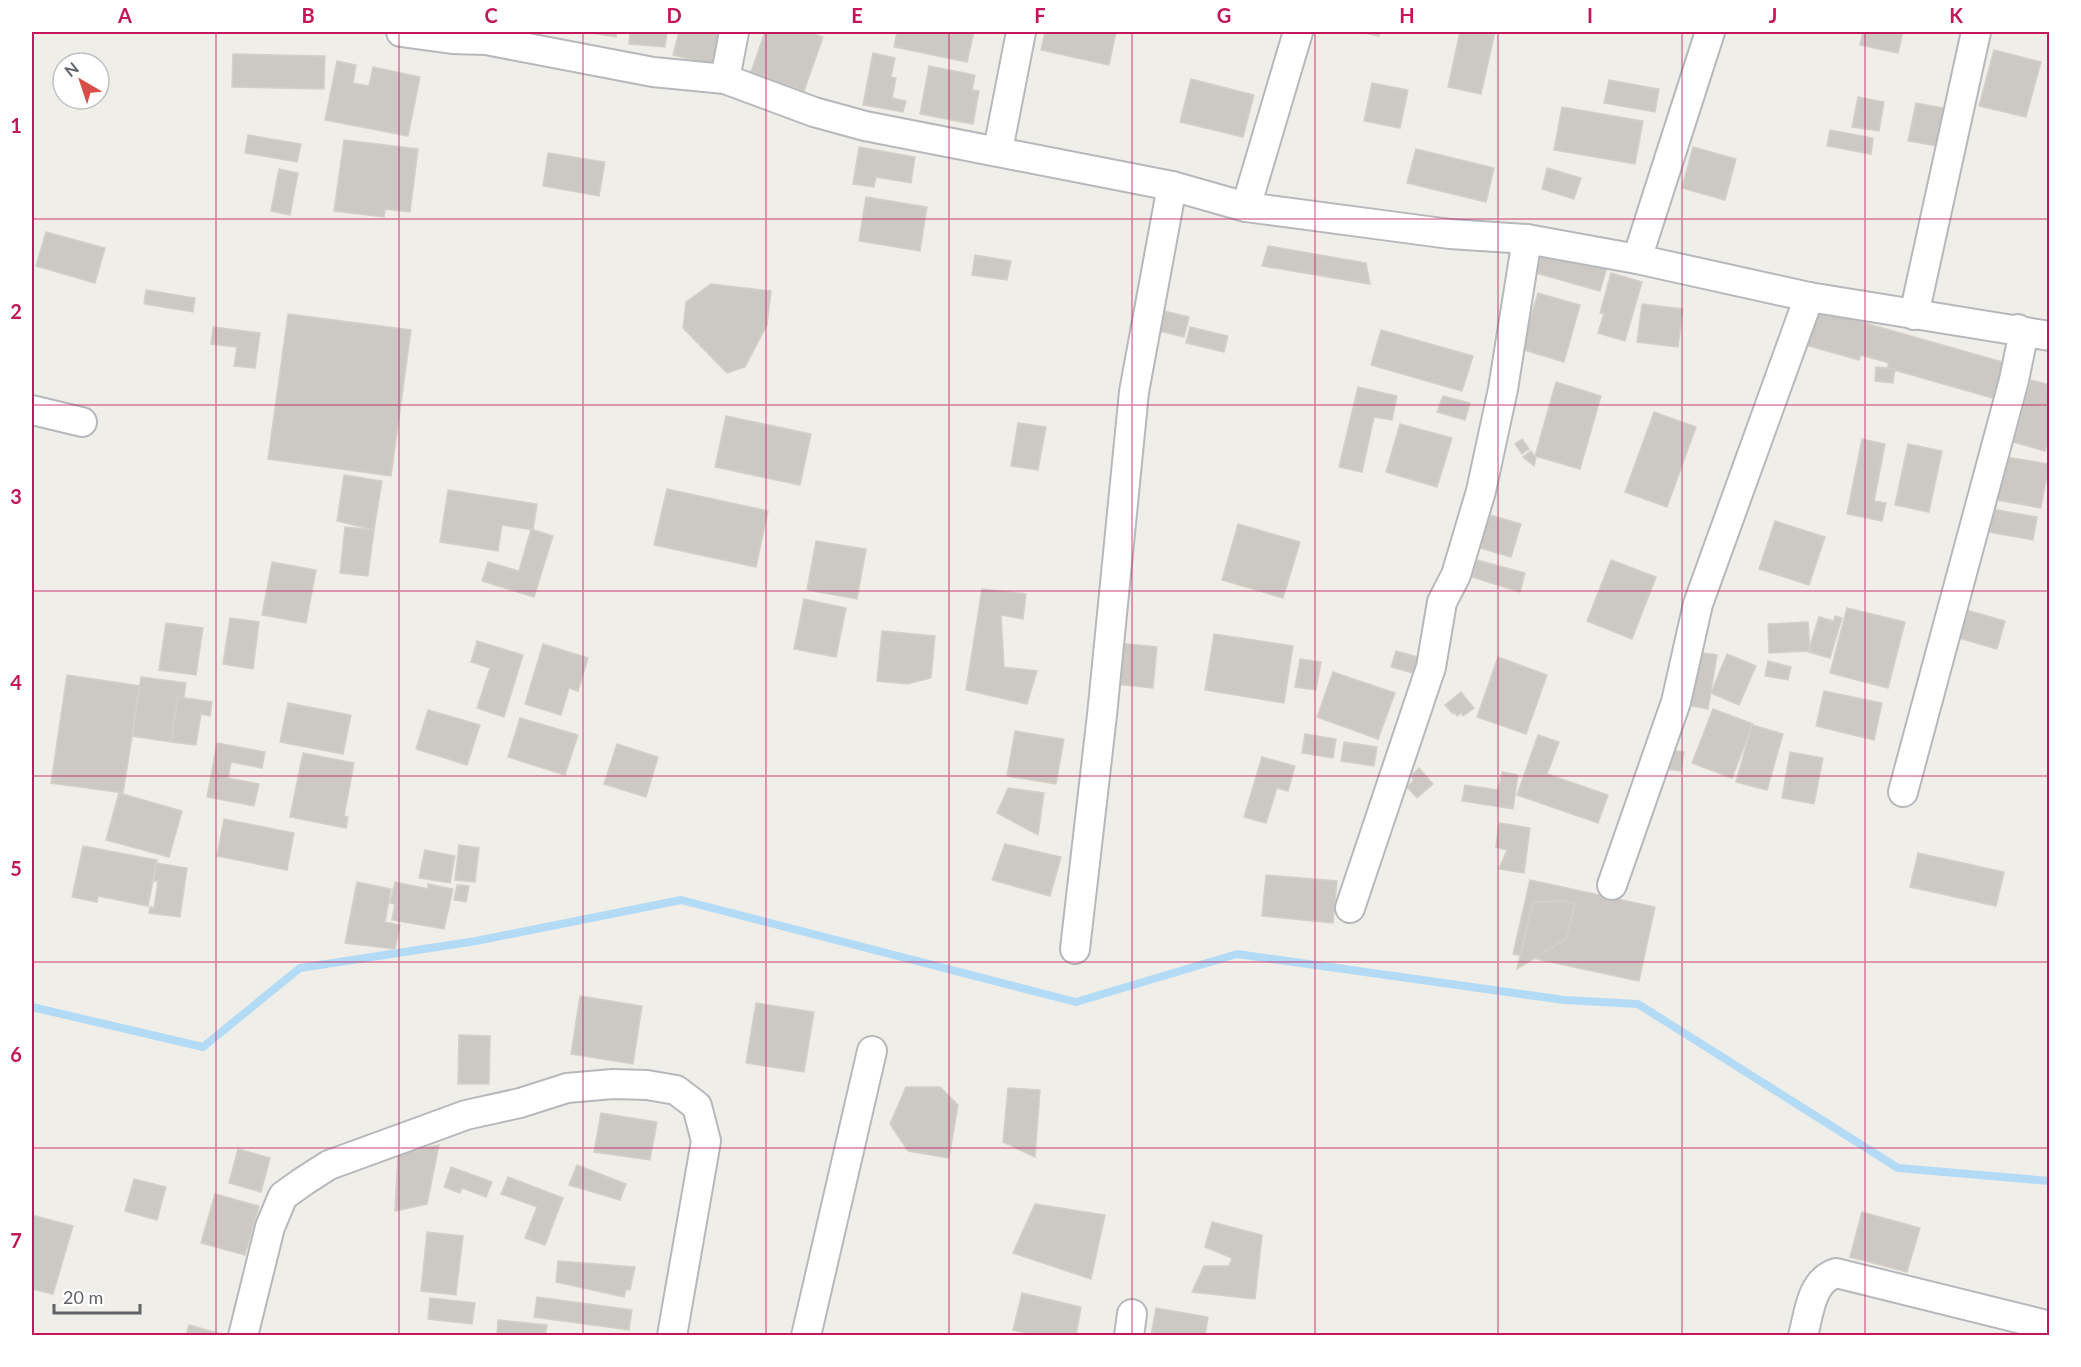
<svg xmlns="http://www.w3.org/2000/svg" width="2081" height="1367" font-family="Lato,sans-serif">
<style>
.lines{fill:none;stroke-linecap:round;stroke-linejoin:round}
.stream{stroke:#b3dbf6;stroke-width:8}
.building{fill:#ccc9c5;stroke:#d4d0c8;stroke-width:1.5}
.street-casing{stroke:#b6b8bb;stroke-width:32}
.street{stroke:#fff;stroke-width:28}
.grid{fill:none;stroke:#c2185b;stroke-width:1.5;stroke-opacity:0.55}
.neatline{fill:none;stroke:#c2185b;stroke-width:2}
.grid-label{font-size:20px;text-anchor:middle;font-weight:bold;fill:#c2185b}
</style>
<rect width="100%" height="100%" fill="#f0eee9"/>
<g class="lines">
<path class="stream" d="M32 1007 203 1047 300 968 476 941 681 900 1076 1002 1237 954 1564 1000 1638 1004 1898 1168 2050 1181"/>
</g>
<g class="building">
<path d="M584 32H617L616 37Z"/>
<path d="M630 32H667L665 47 629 44Z"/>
<path d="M679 32H722L714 65 673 55Z"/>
<path d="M765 32H808L823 37 804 91 751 72Z"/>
<path d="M897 32H974L967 62 894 47Z"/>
<path d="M1045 32H1116L1109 65 1041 50Z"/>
<path d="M1360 32H1380L1379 36Z"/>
<path d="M1460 32H1495L1481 94 1448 87Z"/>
<path d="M1863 32H1903L1898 53 1860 45Z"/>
<path d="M1994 50 2041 62 2026 117 1979 106Z"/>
<path d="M873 53 895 58 891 77 896 78 892 98 906 101 903 112 863 105Z"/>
<path d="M233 54 325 56 324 89 232 87Z"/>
<path d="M337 61 356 65 353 83 369 86 373 67 420 77 408 136 325 120Z"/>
<path d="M929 66 975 75 972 90 979 91 973 124 920 114Z"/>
<path d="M1191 79 1254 95 1243 137 1180 122Z"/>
<path d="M1609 80 1659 89 1655 112 1604 103Z"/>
<path d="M1372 83 1408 90 1400 128 1364 121Z"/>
<path d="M1858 97 1884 102 1879 131 1852 127Z"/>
<path d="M1916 103 1944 108 1937 146 1908 141Z"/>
<path d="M1562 107 1643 121 1635 164 1554 150Z"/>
<path d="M1830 130 1873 138 1871 154 1827 146Z"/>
<path d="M248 135 301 144 297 162 245 153Z"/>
<path d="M344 140 418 149 410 212 385 209 384 217 334 211Z"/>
<path d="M859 147 915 157 911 183 876 177 874 187 853 184Z"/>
<path d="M1693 147 1736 159 1725 200 1682 188Z"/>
<path d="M1416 149 1494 168 1486 202 1407 183Z"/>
<path d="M548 153 605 162 599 196 543 186Z"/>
<path d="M1547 168 1581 178 1574 199 1542 189Z"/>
<path d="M279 169 298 173 290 215 271 211Z"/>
<path d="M866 197 927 207 920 251 859 241Z"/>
<path d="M46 232 105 248 95 283 36 266Z"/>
<path d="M1268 246 1366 263 1370 284 1262 266Z"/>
<path d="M1543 249 1607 267 1600 291 1536 273Z"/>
<path d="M975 255 1011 261 1007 280 972 275Z"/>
<path d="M1611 273 1642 282 1625 341 1598 333 1604 314 1600 313Z"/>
<path d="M711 284 771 291 767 325 745 367 727 373 683 328 686 302Z"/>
<path d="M146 290 195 298 193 312 144 304Z"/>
<path d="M1538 293 1580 305 1564 362 1521 349Z"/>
<path d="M1642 304 1683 309 1678 347 1637 342Z"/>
<path d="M1812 308 2013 365 2003 401 1887 368 1889 363 1861 355 1859 360 1802 344Z"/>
<path d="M1156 309 1189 317 1184 337 1151 329Z"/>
<path d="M288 314 411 330 391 476 268 459Z"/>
<path d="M213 327 260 333 255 368 234 366 237 347 211 344Z"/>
<path d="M1190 327 1228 336 1224 352 1186 343Z"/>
<path d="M1381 330 1473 356 1462 391 1371 365Z"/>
<path d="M1876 367 1895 369 1893 383 1875 381Z"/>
<path d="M2031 380 2050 385V436L2045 451 2013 442Z"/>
<path d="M1556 382 1601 396 1580 469 1535 456Z"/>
<path d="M1358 387 1397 396 1392 420 1374 417 1362 472 1339 467Z"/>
<path d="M1443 396 1470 403 1465 420 1437 412Z"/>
<path d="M1654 412 1696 427 1667 507 1625 492Z"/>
<path d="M726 416 811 434 800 485 715 467Z"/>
<path d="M1018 423 1046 427 1038 470 1011 466Z"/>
<path d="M1400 424 1452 438 1437 487 1386 472Z"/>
<path d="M1522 439 1529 449 1522 454 1515 444Z"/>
<path d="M1862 439 1885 444 1874 501 1886 503 1882 521 1847 514Z"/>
<path d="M1908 444 1942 451 1929 512 1895 505Z"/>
<path d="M1531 451 1536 458 1534 466 1523 457Z"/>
<path d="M1999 456 2049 464 2041 508 1991 499Z"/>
<path d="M344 475 382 481 374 530 337 521Z"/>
<path d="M667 489 768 511 756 567 654 545Z"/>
<path d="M448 490 537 504 533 530 502 525 498 551 440 542Z"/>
<path d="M1992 509 2037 517 2033 540 1988 532Z"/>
<path d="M1490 515 1521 524 1511 557 1480 548Z"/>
<path d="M1775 521 1825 537 1809 585 1759 569Z"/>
<path d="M1238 524 1300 542 1283 598 1222 580Z"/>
<path d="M345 527 374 530 368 576 340 573Z"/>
<path d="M531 529 553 536 534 597 482 581 488 562 519 571Z"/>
<path d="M816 541 866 549 857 599 807 590Z"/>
<path d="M1477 560 1525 573 1520 592 1472 577Z"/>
<path d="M1611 560 1656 577 1632 639 1587 621Z"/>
<path d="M272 562 316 570 306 623 262 615Z"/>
<path d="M982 589 1026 594 1023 619 1001 615 1004 667 1037 671 1027 704 966 690Z"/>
<path d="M804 599 846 608 836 657 794 649Z"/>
<path d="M1847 608 1905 622 1888 688 1830 673Z"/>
<path d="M1963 609 2005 621 1997 649 1955 637Z"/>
<path d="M1835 616 1842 618 1830 658 1808 652 1819 617 1834 621Z"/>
<path d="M230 618 259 622 253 669 223 664Z"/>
<path d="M1808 622 1810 651 1769 653 1768 624Z"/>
<path d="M166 623 203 628 196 675 159 670Z"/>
<path d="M882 631 935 636 931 678 907 684 877 681Z"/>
<path d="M1214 634 1293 646 1284 703 1205 690Z"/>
<path d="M477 641 523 655 504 717 477 708 490 668 471 662Z"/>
<path d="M1118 643 1157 647 1153 688 1114 684Z"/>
<path d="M543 644 588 658 578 691 569 688 561 715 525 704Z"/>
<path d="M1396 651 1418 657 1413 673 1391 667Z"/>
<path d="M1690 651 1717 655 1708 709 1681 704Z"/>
<path d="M1727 654 1756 666 1739 705 1711 693Z"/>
<path d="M1498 657 1547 675 1526 734 1477 717Z"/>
<path d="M1300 659 1321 662 1316 690 1295 687Z"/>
<path d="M1768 661 1791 667 1788 680 1765 676Z"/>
<path d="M1333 672 1395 693 1378 739 1317 717Z"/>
<path d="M67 675 140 686 123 793 51 783Z"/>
<path d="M141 677 186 683 182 709H176L171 742 132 736Z"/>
<path d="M1824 691 1882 703 1874 740 1816 726Z"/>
<path d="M1461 692 1474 708 1463 716 1461 713 1457 716 1455 712 1453 714 1445 705Z"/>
<path d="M178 697 212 702 210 716 201 714 196 745 171 742Z"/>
<path d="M288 703 351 715 343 754 280 742Z"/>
<path d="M1713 709 1753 724 1732 778 1692 763Z"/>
<path d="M428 710 480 725 467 765 416 749Z"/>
<path d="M520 718 578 735 565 775 508 757Z"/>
<path d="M1752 725 1783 734 1767 790 1736 782Z"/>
<path d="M1015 731 1064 739 1056 784 1007 776Z"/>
<path d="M1305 734 1336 739 1333 758 1302 753Z"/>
<path d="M1538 735 1559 742 1547 774 1608 795 1598 823 1517 795Z"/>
<path d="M1344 742 1377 747 1374 766 1341 761Z"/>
<path d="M217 743 265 752 262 768 231 762 228 778 259 784 254 806 207 797Z"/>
<path d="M617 744 658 757 646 797 604 784Z"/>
<path d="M1661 749 1684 752 1681 771 1658 768Z"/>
<path d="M1790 752 1823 758 1814 804 1782 798Z"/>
<path d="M303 753 354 763 344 816 348 817 346 828 290 817Z"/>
<path d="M1262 757 1295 766 1288 791 1277 788 1266 823 1244 817Z"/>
<path d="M1419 768 1433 784 1417 798 1407 787 1413 781 1412 775Z"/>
<path d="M1502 772 1518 775 1513 809 1462 801 1465 785 1498 790Z"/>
<path d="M1008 788 1044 793 1038 835 997 813Z"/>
<path d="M119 793 182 811 169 857 106 840Z"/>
<path d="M224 819 294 833 287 870 217 856Z"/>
<path d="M1499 823 1530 828 1524 873 1499 869 1507 850 1496 847Z"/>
<path d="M1005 844 1061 857 1050 896 992 880Z"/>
<path d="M459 845 479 848 475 882 455 880Z"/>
<path d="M83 846 157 860 148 906 98 896 97 902 72 897Z"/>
<path d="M425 850 455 856 450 883 419 878Z"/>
<path d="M1918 853 2004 872 1996 906 1910 887Z"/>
<path d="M156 863 187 868 180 917 149 913 150 907 154 908 158 881H154Z"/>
<path d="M1266 875 1337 881 1333 923 1262 916Z"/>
<path d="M1530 880 1655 907 1639 981 1513 954Z"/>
<path d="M357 882 391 889 385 922 400 925 395 949 345 943Z"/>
<path d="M395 882 428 889V884L453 889 444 929 392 920 395 904 390 903Z"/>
<path d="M457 885 469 886 466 902 454 900Z"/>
<path d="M1564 901 1575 904 1566 939 1517 969 1533 902Z"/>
<path d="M580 996 642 1006 633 1064 571 1054Z"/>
<path d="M756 1003 814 1012 804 1072 746 1063Z"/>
<path d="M459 1035 490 1036 489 1084H458Z"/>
<path d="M906 1087H940L958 1105 949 1158 908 1151 890 1124Z"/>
<path d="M1008 1088 1040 1090 1035 1157 1003 1142Z"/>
<path d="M601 1113 657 1122 650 1160 594 1152Z"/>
<path d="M439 1145 427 1204 395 1211 398 1153Z"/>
<path d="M238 1149 270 1158 261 1192 229 1183Z"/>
<path d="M577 1165 626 1184 620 1200 569 1185Z"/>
<path d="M451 1167 492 1182 486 1197 462 1188 460 1193 444 1187Z"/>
<path d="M508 1177 563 1198 545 1245 525 1238 537 1207 501 1194Z"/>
<path d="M134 1179 166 1187 157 1220 125 1211Z"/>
<path d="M215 1194 259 1206 245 1255 201 1243Z"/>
<path d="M1035 1204 1105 1215 1091 1279 1013 1253Z"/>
<path d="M1862 1212 1920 1228 1907 1272 1850 1257Z"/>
<path d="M32 1215 73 1226 53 1294 32 1289Z"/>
<path d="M1212 1222 1262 1235 1255 1299 1192 1292 1204 1266H1229L1232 1258 1205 1247Z"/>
<path d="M427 1232 463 1236 456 1295 421 1291Z"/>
<path d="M558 1261 635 1267 630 1290 626 1289 624 1297 556 1282Z"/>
<path d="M1022 1293 1081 1307 1076 1336H1036L1013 1330Z"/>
<path d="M537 1297 632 1310 629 1330 534 1317Z"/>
<path d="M430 1298 475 1303 472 1324 428 1319Z"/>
<path d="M1156 1308 1208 1317 1205 1336H1151Z"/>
<path d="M498 1320 547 1325 545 1336H497Z"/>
<path d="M189 1325 229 1336H186Z"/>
</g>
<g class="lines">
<g class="street-casing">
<g id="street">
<path d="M401 32 452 39 486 40 653 72 725 79 814 112 865 126 1172 186 1246 207 1450 234 1527 239 1637 259 1809 297 2050 336"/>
<path d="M725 79 734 32"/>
<path d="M998 150 1021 32"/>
<path d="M1246 207 1298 32"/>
<path d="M1637 259 1710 32"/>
<path d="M1914 315 1976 32"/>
<path d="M32 410 82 422"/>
<path d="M1903 792 2014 380 2022 341 2018 329"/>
<path d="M1612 885 1676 702 1698 604 1809 297"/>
<path d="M1350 908 1431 667 1442 602 1456 575 1481 491 1503 389 1527 239"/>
<path d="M1075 949 1102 715 1134 392 1172 186"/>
<path d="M243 1336 270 1227 283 1196 304 1181 329 1165 466 1115 520 1103 567 1088 613 1084 647 1085 676 1090 697 1106 706 1141 672 1336"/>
<path d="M806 1336 872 1051"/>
<path d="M1129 1336 1132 1314"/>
<path d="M1803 1336C1809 1313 1811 1281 1836 1273L2050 1326"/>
</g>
</g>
<use href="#street" class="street"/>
</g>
<path class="grid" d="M216 32V1336M399 32V1336M583 32V1336M766 32V1336M949 32V1336M1132 32V1336M1315 32V1336M1498 32V1336M1682 32V1336M1865 32V1336M32 219H2050M32 405H2050M32 591H2050M32 776H2050M32 962H2050M32 1148H2050"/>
<rect width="2081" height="1367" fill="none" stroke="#ffffff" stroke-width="66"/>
<g transform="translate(81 81) rotate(321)"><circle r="28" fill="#ffffff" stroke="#bfc1c2" stroke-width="1.5"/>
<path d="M0-4.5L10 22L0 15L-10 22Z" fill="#d74f48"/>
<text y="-9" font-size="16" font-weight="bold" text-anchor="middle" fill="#606367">N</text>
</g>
<path d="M54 1304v9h86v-9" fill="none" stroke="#606367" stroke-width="3"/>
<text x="63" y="1304" font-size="18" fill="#606367" stroke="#ffffff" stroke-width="4.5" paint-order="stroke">20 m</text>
<rect x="33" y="33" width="2015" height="1301" class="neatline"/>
<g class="grid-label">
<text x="125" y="23">A</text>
<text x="308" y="23">B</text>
<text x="491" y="23">C</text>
<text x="674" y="23">D</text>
<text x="857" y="23">E</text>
<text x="1040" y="23">F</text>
<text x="1224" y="23">G</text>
<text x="1407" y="23">H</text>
<text x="1590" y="23">I</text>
<text x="1773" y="23">J</text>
<text x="1956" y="23">K</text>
<text x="16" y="133">1</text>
<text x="16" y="319">2</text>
<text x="16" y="504">3</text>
<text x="16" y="690">4</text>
<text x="16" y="876">5</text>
<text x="16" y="1062">6</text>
<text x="16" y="1248">7</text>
</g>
</svg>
